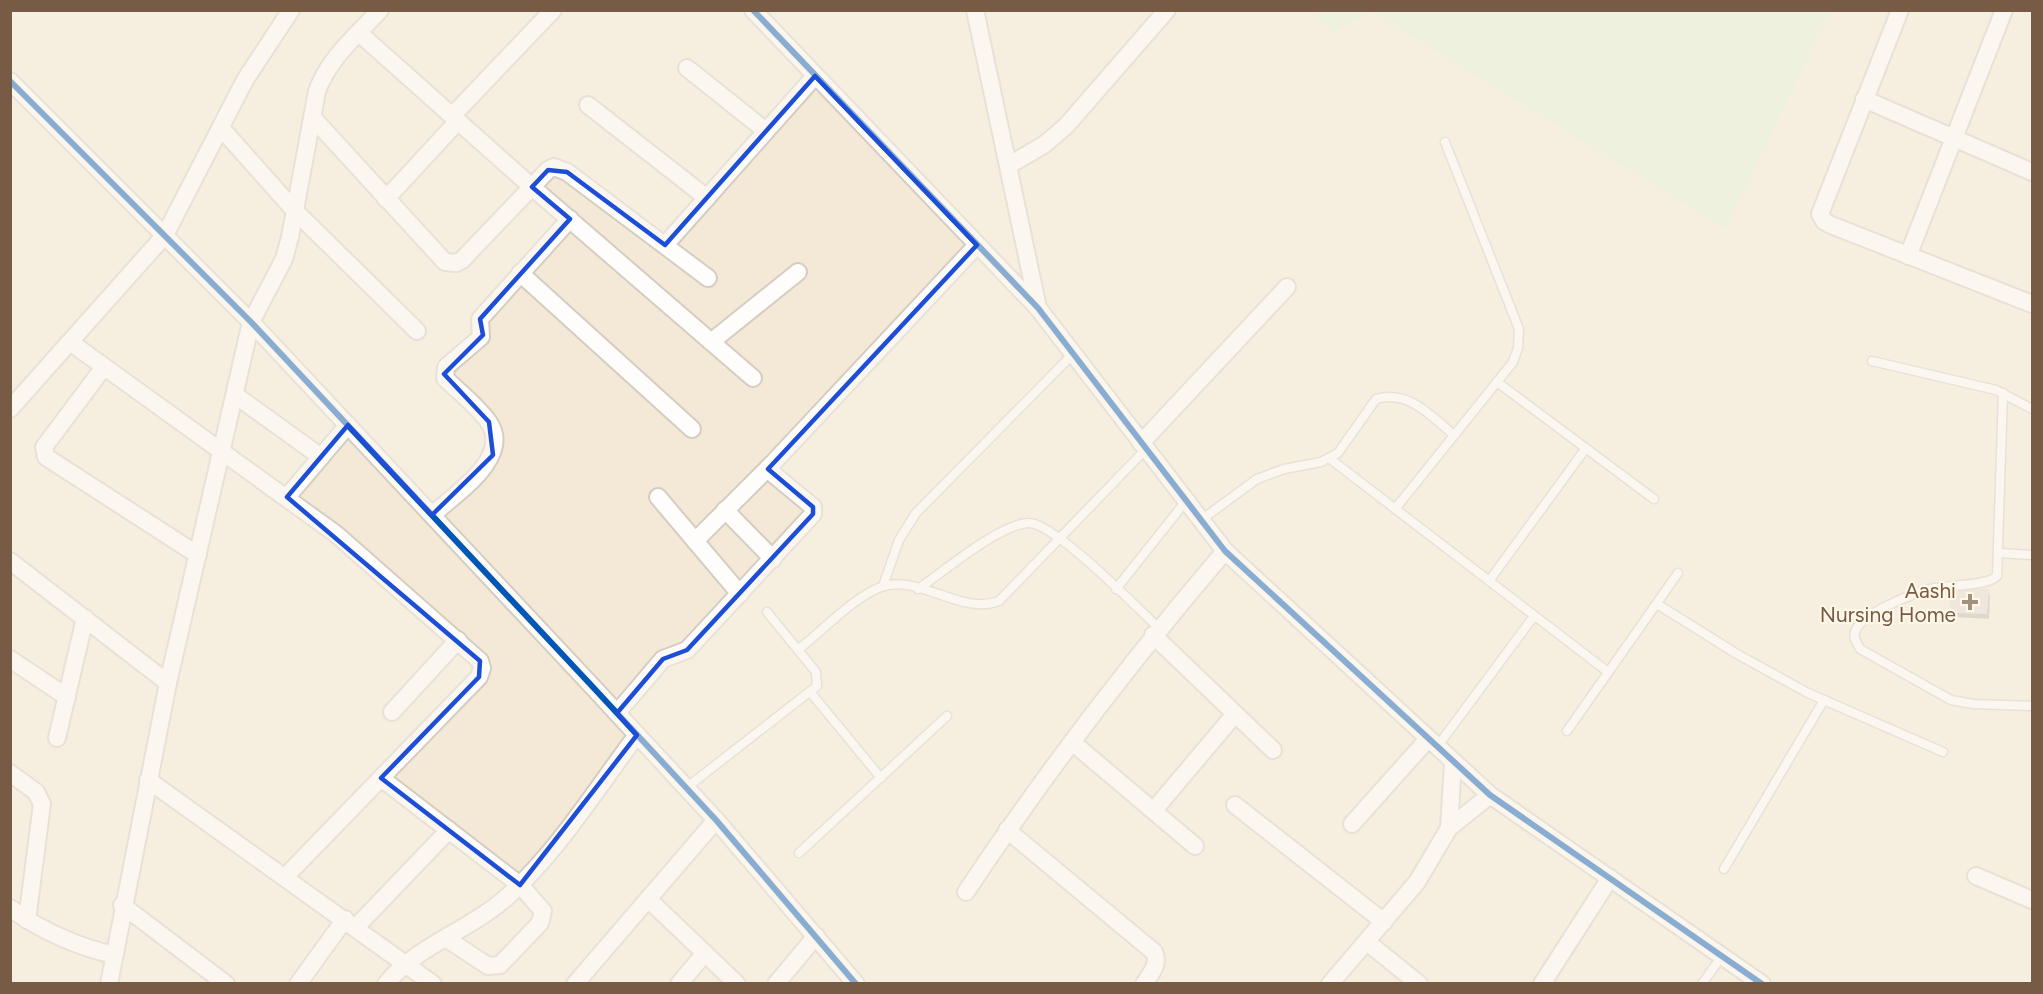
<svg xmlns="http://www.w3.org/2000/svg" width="2043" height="994" font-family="Figtree,sans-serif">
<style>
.residential{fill:#f3e9d6}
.green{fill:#e0efd0}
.shadow{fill:#0003}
.building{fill:#e4dace}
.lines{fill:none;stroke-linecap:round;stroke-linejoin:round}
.service-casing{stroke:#d6cdc2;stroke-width:11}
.minor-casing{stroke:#d6cdc2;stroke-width:20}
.service{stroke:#fefdfb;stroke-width:8}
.minor{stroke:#fefdfb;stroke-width:16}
.cycleway-casing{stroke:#fff8e8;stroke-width:10}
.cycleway{stroke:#0057b8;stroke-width:6}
.marked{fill:none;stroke:#1d4ed8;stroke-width:4.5;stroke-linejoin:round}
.poi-dot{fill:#a4907e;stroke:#fff8e8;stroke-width:2}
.labels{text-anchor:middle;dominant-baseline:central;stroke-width:4.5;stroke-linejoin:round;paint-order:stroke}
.poi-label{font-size:21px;fill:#775b45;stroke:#fff8e8;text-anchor:end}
</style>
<rect width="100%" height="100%" fill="#f7f2e7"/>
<rect class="residential" x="11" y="11" width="2021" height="972"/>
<path class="green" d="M1312 11H1830L1726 229 1371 11 1333 32Z"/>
<path class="shadow" d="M1988 591 1990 596 1989 619 1954 617 1951 612Z"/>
<path class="building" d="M1950 588 1989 589 1987 614 1949 613Z"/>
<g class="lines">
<g class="service-casing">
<g id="service">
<path d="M1872 361 1996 390 2032 409"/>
<path d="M1497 382 1654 499"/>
<path d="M2003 393 1997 576C1988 586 1949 585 1935 588 1916 592 1861 613 1855 632 1853 638 1857 643 1860 649L1951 700 1973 704 2032 706"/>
<path d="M1329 458 1608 672"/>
<path d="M1395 509 1513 362 1518 348 1519 329 1445 142"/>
<path d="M1201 520 1257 479 1284 469 1321 462 1338 453 1376 399C1408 389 1431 416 1454 435"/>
<path d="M1999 553 2032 555"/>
<path d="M1489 581 1586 448"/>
<path d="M883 586 899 540 916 513 1073 354"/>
<path d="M918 589C943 572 998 525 1028 523 1053 521 1137 608 1159 628"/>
<path d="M1116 589 1186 501"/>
<path d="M1657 604 1737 654 1808 693 1943 752"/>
<path d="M799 649C822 631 854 597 881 587 917 573 962 616 999 601L1146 449"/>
<path d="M811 693 881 778"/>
<path d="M1567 731 1678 573"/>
<path d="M1437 747 1534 616"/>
<path d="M686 788 817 686 816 672 767 612"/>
<path d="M799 853 947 716"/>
<path d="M1724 869 1824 700"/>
<path d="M1702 984 1722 956"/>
</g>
</g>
<g class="minor-casing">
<g id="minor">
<path d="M753 10 1038 308 1225 551 1490 795 1762 984"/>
<path d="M975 10 1038 308"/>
<path d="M1900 10 1820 214 1824 221 1831 225 2032 304"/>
<path d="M359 33 532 187 753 378"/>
<path d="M687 68 766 131"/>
<path d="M10 81 251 322 591 685 716 820 856 984"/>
<path d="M1864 99 2032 172"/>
<path d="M588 105 707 198"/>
<path d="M452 116 553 10"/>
<path d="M313 118 445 262 456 263 462 260 548 170 554 167 567 172 708 278"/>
<path d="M221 128 295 211 417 331"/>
<path d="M1008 166 1045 144 1066 126 1167 10"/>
<path d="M386 199 458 121"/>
<path d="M665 245 815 76"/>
<path d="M1908 256 2004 10"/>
<path d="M520 273 692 429"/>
<path d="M70 342 336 534 480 661 482 668 479 677 285 877"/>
<path d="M711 342 798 272"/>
<path d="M104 367 44 447 46 457 198 555"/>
<path d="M235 395 321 457"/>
<path d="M10 409 165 235 245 80 291 10"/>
<path d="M1141 443 1287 287"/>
<path d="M287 497 348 425"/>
<path d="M658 497 740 594"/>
<path d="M725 510 773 559"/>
<path d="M432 515C455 494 514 457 488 421 476 405 459 392 445 378L446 367 481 337 480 319 570 219"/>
<path d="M695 541 772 464 977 245"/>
<path d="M10 561 168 683"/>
<path d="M1153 635 1273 750"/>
<path d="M10 659 67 697"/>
<path d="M392 712 458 640"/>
<path d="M617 713 663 659 687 650 813 514V507L767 469"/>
<path d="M57 738 85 618"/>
<path d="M1072 742 1195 846"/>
<path d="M10 773 36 792 42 804 27 920"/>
<path d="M381 778 520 885 543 911 540 923 500 965 488 966 447 939"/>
<path d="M148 780 433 984"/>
<path d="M1235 805 1384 922"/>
<path d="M1154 810 1235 714"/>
<path d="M1352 824 1428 739"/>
<path d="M1449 828 1453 762"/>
<path d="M1007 830 1154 952C1160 964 1151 973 1144 984"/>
<path d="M1976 876 2032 900"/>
<path d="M966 892C1045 773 1132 660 1225 551"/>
<path d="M648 899 737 984"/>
<path d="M122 905 226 984"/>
<path d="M10 908C43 932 75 946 114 955"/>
<path d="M356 927 449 830"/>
<path d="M1367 942 1419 984"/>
<path d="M109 984 168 683 251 322 284 259 290 237 317 91C329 58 356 36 380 10"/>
<path d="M298 984 345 919"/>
<path d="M386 984C417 945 471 930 508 896 559 850 596 789 637 735"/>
<path d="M575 984 716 820"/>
<path d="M679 984 705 953"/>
<path d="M776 984 816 936"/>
<path d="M1330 984 1417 882 1449 828 1490 795"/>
<path d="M1542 984 1610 878"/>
</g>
</g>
<use href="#service" class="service"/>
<use href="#minor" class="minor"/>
<g class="cycleway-casing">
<g id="cycleway">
<path d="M753 10 1038 308 1225 551 1490 795 1762 984"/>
<path d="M10 81 251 322 591 685 716 820 856 984"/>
</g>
</g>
<use href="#cycleway" class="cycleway"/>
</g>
<path d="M0 0H2043V994H0ZM815 76 977 245 768 469 813 507V514L687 650 663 659 617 713 637 735 520 885 381 778 479 677 480 661 287 497 348 425 432 515 493 455 489 422 444 374 483 335 480 319 570 219 532 187 548 170 567 172 665 245Z" fill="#f7f2e7" fill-opacity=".55" fill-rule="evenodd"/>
<path class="marked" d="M815 76 977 245 768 469 813 507V514L687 650 663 659 617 713 637 735 520 885 381 778 479 677 480 661 287 497 348 425 432 515 493 455 489 422 444 374 483 335 480 319 570 219 532 187 548 170 567 172 665 245Z"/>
<path class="poi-dot" d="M1967 593h6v6h6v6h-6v6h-6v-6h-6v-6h6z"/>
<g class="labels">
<g class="poi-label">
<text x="1956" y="590">Aashi<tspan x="1956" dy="24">Nursing Home</tspan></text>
</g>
</g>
<rect width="2043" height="994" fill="none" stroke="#775b45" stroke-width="24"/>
</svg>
